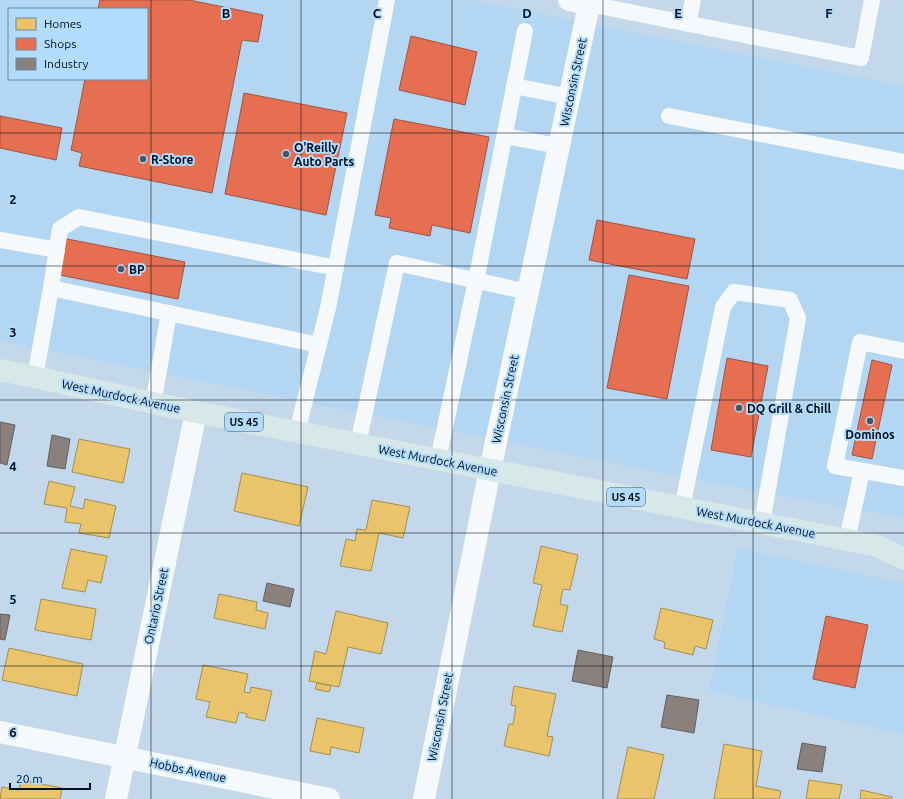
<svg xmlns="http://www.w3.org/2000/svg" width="904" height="799" font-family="Ubuntu,sans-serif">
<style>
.built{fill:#b3d6f2;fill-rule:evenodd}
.homes{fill:#e9c46a;stroke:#a38e53}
.shops{fill:#e76f51;stroke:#a25242}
.industry{fill:#8a817c;stroke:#615f60}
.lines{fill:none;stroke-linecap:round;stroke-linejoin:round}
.lane{stroke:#f6f9fc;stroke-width:16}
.street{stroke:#f6f9fc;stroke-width:22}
.secondary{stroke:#f6f9fc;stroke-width:22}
.primary{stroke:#d7e8e9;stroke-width:22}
.grid{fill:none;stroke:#00101e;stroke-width:1;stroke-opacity:0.55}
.poi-dot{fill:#445666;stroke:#b2dbfc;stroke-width:1.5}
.labels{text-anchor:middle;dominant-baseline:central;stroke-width:4;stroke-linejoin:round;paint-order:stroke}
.shield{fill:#b2dbfc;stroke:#354d61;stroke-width:1}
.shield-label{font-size:11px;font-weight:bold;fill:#00101e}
.street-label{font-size:12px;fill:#00101e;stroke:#b2dbfc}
.poi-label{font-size:12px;font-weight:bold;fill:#00101e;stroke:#b2dbfc;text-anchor:start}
.grid-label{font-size:13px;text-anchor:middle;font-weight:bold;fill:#00101e;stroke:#b2dbfc;stroke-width:4;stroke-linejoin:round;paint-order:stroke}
</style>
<rect width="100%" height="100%" fill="#c3d9eb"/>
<g class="built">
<path d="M0 0H472L904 86V518L804 500 686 478 0 341ZM9 9H147V79H9Z"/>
<path d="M738 548 904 583V735L709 691Z"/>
</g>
<g class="homes">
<path d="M79 439 130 449 123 483 72 472Z"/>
<path d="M242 473 308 487 299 526 234 511Z"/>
<path d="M49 481 75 487 70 506 83 509 85 499 116 506 109 538 79 533 81 524 65 522 67 508 44 504Z"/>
<path d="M372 500 410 507 403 538 379 533 371 571 340 566 346 539 355 541 357 529 366 530Z"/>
<path d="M541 546 578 555 570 590 563 589 560 604 568 606 562 632 533 626 542 585 533 583Z"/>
<path d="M71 549 107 556 101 583 88 580 85 592 62 588Z"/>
<path d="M219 594 257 602 256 610 268 613 265 629 214 618Z"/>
<path d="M41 599 96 609 91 640 35 630Z"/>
<path d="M661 608 713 620 706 649 695 646 693 655 664 648 665 642 654 639Z"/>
<path d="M336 611 388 623 381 654 348 647 339 687 309 681 315 651 326 654Z"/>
<path d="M9 648 83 664 77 696 2 680Z"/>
<path d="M203 665 248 674 244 692 250 693 251 687 272 691 265 721 246 717 247 714 239 712 236 723 206 717 210 702 196 699Z"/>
<path d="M317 683 331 686 329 692 315 689Z"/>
<path d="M514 686 556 694 547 736 553 737 549 756 504 746 509 724H513L516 706 511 705Z"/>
<path d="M317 718 364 728 359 753 331 747 330 755 310 751Z"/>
<path d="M724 744 762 751 756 786 781 791 779 799H714Z"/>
<path d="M628 747 664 755 654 799H617Z"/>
<path d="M21 780 62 788 60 799H0L2 787 19 790Z"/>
<path d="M809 780 842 785 839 799H806Z"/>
<path d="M861 790 892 797V799H860Z"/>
</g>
<g class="shops">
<path d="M100 0H189L263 15 258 42 242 40 212 193 79 166 82 153 71 150 85 79H147V9H98Z"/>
<path d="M411 36 477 52 465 105 399 90Z"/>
<path d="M244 93 347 113 326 215 225 194Z"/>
<path d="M0 116 62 128 56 160 0 148Z"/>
<path d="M394 119 489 137 470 233 432 225 430 236 389 228 391 218 375 215Z"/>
<path d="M597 220 695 239 687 279 589 260Z"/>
<path d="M62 238 185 262 178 299 55 274Z"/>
<path d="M629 275 689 286 667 399 607 388Z"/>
<path d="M727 358 768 366 751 457 711 450Z"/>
<path d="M872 360 892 365 872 459 852 455Z"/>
<path d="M826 616 868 625 855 688 813 679Z"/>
</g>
<g class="industry">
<path d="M0 422 15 425 7 465 0 463Z"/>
<path d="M52 435 70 439 65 469 47 466Z"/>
<path d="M267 583 294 589 290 607 263 601Z"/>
<path d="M0 614 10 615 5 640 0 639Z"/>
<path d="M578 650 613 657 607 688 572 681Z"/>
<path d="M667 695 699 700 694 733 661 727Z"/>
<path d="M802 743 826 747 822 772 797 769Z"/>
</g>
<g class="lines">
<g class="lane">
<path d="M589 4 861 58 872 0"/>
<path d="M688 24 693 0"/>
<path d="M514 86 570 97"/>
<path d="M669 116 904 162"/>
<path d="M505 136 559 146"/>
<path d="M0 240 57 250"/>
<path d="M51 288 319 345"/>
<path d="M904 351 860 342 835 466 904 478"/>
<path d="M35 377 51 288 60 229 79 217 336 268"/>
<path d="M153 404 169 313"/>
<path d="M297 432 328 308 387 0"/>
<path d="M358 444 397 263 528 292"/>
<path d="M438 460 476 281 525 31"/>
<path d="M682 508 723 307 734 292 790 300 798 318 762 523"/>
<path d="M847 540 862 471"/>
</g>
<g class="street">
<path d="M569 0 589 4"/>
<path d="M490 470 559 146 590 0"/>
<path d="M0 732 329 799"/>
<path d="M116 799 196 412"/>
</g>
<path class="secondary" d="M424 799 490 470"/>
<path class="primary" d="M0 370C66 383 131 399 196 412L878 546 904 559"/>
</g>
<path class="grid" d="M151 0V799M301 0V799M452 0V799M603 0V799M753 0V799M0 133H904M0 266H904M0 400H904M0 533H904M0 666H904"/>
<g class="poi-dot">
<circle cx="286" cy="154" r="4"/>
<circle cx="143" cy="159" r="4"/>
<circle cx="121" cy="269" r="4"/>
<circle cx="739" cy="408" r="4"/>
<circle cx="870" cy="421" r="4"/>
</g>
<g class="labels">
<g class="shield">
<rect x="225" y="413" width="38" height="18" rx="3"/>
<rect x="607" y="488" width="38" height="18" rx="3"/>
</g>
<g class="shield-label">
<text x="244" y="422">US 45</text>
<text x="626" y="497">US 45</text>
</g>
<g class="street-label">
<text transform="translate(573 82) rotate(-78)">Wisconsin Street</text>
<text transform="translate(121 396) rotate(12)">West Murdock Avenue</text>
<text transform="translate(505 399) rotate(-78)">Wisconsin Street</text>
<text transform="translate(438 460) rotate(11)">West Murdock Avenue</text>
<text transform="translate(756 522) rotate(11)">West Murdock Avenue</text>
<text transform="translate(156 606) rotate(-78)">Ontario Street</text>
<text transform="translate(440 717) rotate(-79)">Wisconsin Street</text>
<text transform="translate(188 770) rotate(12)">Hobbs Avenue</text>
</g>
<g class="poi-label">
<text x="294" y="147">O'Reilly<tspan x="294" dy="14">Auto Parts</tspan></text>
<text x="151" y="159">R-Store</text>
<text x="129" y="269">BP</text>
<text x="747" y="408">DQ Grill &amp; Chill</text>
<text x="870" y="434" text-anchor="middle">Dominos</text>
</g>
</g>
<g class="grid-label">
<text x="226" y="18">B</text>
<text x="377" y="18">C</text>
<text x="527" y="18">D</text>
<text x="678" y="18">E</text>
<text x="829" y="18">F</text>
<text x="13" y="204">2</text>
<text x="13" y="337">3</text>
<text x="13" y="471">4</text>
<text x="13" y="604">5</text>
<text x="13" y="737">6</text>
</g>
<rect x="8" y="8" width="140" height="72" fill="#b2dbfc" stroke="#6b8aa3"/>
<rect x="16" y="18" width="20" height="12" fill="#e9c46a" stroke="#6b8aa3"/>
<text x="44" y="28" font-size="12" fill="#00101e">Homes</text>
<rect x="16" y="38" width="20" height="12" fill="#e76f51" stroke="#6b8aa3"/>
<text x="44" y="48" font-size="12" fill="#00101e">Shops</text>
<rect x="16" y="58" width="20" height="12" fill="#8a817c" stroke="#6b8aa3"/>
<text x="44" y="68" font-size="12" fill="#00101e">Industry</text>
<path d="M10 783v6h80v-6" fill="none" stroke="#00101e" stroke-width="2"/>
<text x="16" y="783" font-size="12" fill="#00101e" stroke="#b2dbfc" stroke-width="3" paint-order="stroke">20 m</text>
</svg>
